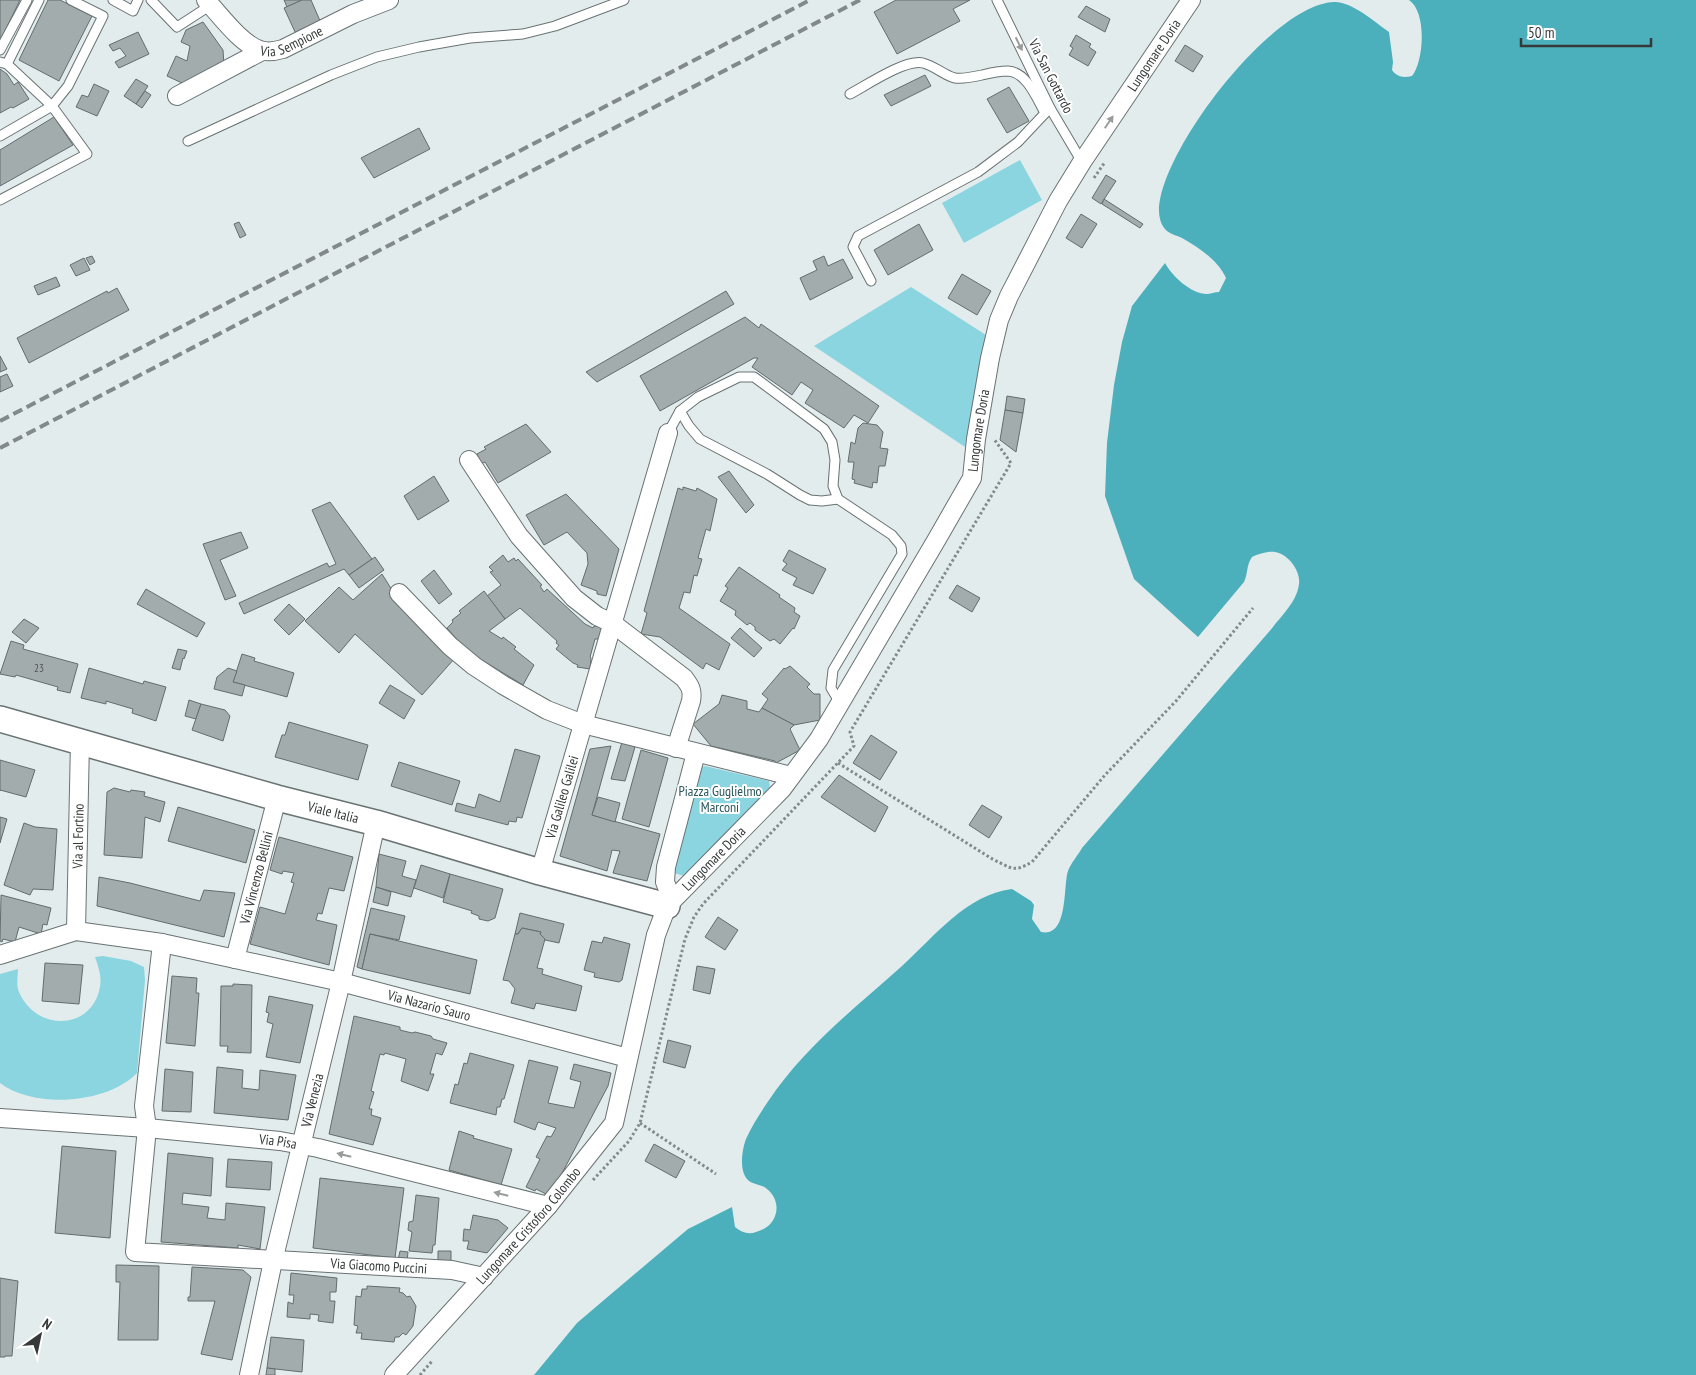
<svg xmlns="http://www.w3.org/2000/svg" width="1696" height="1375" font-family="'PT Sans Narrow',sans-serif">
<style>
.green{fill:#8ad5e0}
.water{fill:#4cafbc}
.building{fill:#a3acad;stroke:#646c6e}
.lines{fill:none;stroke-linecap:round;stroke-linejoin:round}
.lane-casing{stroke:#6a7273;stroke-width:11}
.street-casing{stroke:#6a7273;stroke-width:20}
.secondary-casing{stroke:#6a7273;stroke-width:28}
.path{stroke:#838a8a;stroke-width:3;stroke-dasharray:2.5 2.5;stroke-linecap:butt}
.lane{stroke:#fff;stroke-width:9}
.street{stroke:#fff;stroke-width:18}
.secondary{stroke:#fff;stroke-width:25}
.rail{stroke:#828989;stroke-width:4;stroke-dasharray:10 5;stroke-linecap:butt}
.oneway{fill:#9a9c9c}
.labels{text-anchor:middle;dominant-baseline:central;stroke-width:4;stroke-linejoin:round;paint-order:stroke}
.number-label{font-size:11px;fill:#505656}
.street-label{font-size:14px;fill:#353939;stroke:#fff}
.park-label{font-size:14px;fill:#2a565c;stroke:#fff}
</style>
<rect width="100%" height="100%" fill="#e2eced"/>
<g class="green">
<path d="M1020 160 1042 200 964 243 942 203Z"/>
<path d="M911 287 986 335 965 447 814 346Z"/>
<path d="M705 766 769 781 770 787 689 873 684 876 674 873 673 868 699 768Z"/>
<path d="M103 956 131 961 144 967 145 980 137 1073C107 1104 34 1109 0 1083V974L18 969C18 976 16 986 19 992 36 1032 92 1031 100 987 102 976 98 966 95 957Z"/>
</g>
<path class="water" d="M1409 0H1696V1375H534L577 1323 604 1300 688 1229 732 1207 735 1227C741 1232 748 1235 756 1232 777 1227 784 1203 767 1189 762 1184 752 1185 747 1179 739 1169 742 1150 746 1139 752 1126 759 1115 767 1103 804 1047 853 1010 902 966 935 936 966 895 1012 889L1031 901 1034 905 1032 919 1041 932C1069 938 1063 885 1068 871 1071 863 1078 855 1082 848L1273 627C1283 614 1297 601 1299 584 1301 571 1288 554 1275 552 1268 551 1258 554 1252 557 1246 566 1248 574 1244 582L1198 637 1134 579 1105 496 1107 443 1114 385 1122 342 1132 306 1165 263C1172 276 1191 294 1207 294 1210 294 1215 292 1219 292L1226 278C1218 260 1199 248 1182 238 1176 235 1169 234 1165 229 1161 225 1159 217 1159 211 1159 152 1272 4 1334 2 1351 1 1375 22 1389 32L1393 62 1392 70C1397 77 1403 78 1412 76 1424 61 1427 12 1409 0Z"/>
<g class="building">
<path d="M0 0H20L0 41Z"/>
<path d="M48 0H60L92 16 59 81 19 60Z"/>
<path d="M284 0H302L287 7Z"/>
<path d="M302 0H311L321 23 296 34 284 8Z"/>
<path d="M896 0H970L953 9 960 21 897 54 874 12Z"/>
<path d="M1086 6 1110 19 1105 32 1078 17Z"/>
<path d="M203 22 223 50 224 65 182 83 167 76 176 56 187 61 190 46 181 42 186 30Z"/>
<path d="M138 32 149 54 119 68 115 62 126 56 120 48 113 51 109 45Z"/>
<path d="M1076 35 1091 44 1089 47 1096 52 1088 66 1069 55 1073 48 1070 46Z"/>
<path d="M1185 45 1203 56 1193 72 1175 61Z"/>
<path d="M0 69 7 74 14 85 18 82 29 99 13 108 11 107 0 113Z"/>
<path d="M925 75 931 86 891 106 884 95Z"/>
<path d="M136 79 148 86 136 104 124 96Z"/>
<path d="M94 84 109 91 97 116 76 107 82 95 88 97Z"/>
<path d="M1009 87 1029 121 1007 133 987 99Z"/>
<path d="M145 91 151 95 142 108 136 104Z"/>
<path d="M54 117 73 145 0 186V150Z"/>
<path d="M419 128 430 149 374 178 361 158Z"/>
<path d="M1106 175 1116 181 1101 204 1092 198Z"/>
<path d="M1104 199 1143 224 1140 228 1102 204Z"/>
<path d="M1081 214 1097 224 1082 248 1066 238Z"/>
<path d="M239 222 246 235 240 238 234 224Z"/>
<path d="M919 224 933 250 888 275 874 250Z"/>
<path d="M92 256 95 262 90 265 86 258Z"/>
<path d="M824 256 828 266 843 259 853 278 810 300 800 278 817 270 813 261Z"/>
<path d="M84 258 90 270 76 276 70 265Z"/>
<path d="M962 274 991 291 977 315 948 298Z"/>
<path d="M56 277 60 286 38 295 34 286Z"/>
<path d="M117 288 129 310 29 363 17 338 107 291 108 293Z"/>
<path d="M726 291 734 304 597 382 586 372Z"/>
<path d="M745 317 759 328 761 324 879 406 868 423 854 415 844 428 805 403 813 390 801 382 792 395 752 367 758 358H754L660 411 640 376Z"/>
<path d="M0 356 7 369 0 372Z"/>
<path d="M7 374 13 386 0 392V377Z"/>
<path d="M1007 396 1025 399 1023 413 1005 410Z"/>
<path d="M1005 410 1023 413 1016 452 1000 440Z"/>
<path d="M863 423 877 425 883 432 880 448 888 449 885 466H879L877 483 873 482 872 488 854 483 855 480 852 479 854 462H848L851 442 855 444 858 428Z"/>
<path d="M526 424 551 452 498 483 485 462 481 464 477 454 486 449 484 447Z"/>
<path d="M729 471 754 505 746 513 718 477Z"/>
<path d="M434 476 449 501 418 520 404 496Z"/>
<path d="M683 487 696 491 697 488 717 499 710 531 706 529 698 558 702 559 697 576 694 575 690 593 684 592 679 608 730 644 719 670 706 663 703 669 660 637 641 634 647 613 644 611 678 488 683 490Z"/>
<path d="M566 494 619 549 606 596 597 594V591L581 585 588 564 587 553 567 532 544 545 526 515Z"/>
<path d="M330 502 372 559 349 575 344 569 244 614 239 603 327 563 329 567 336 564 312 510Z"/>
<path d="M241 532 248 548 220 560 236 596 225 600 203 544Z"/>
<path d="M789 550 826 569 813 594 793 585 797 578 782 570 787 564 783 561Z"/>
<path d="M503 555 508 562 514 558 516 561 518 559 542 585 540 586 544 592 547 589 585 624 593 628 594 626 603 627 598 639H595L590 657 591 658 590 669 577 667 578 665 573 663 556 649 559 645 556 643 557 641 520 608 505 619 487 596 501 585 490 572 493 571 489 567Z"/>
<path d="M375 557 384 570 359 588 349 575Z"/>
<path d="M739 567 780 595 779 597 795 608 794 612 800 616 794 629 793 628 780 644 774 639 770 641 755 630V627L750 623 747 625 735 615 736 611 720 601 728 588 725 586Z"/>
<path d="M434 570 452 594 439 604 421 581Z"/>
<path d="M382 574 392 590 389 594 455 658 422 695 355 634 339 653 305 621 339 587 353 600Z"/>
<path d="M957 585 980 598 972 612 949 598Z"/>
<path d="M146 589 205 623 197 637 137 604Z"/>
<path d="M484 591 505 619 489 631 502 639 503 637 516 647 514 649 534 665 523 685 467 651 447 628 453 622 452 620 461 613 459 611Z"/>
<path d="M289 604 305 619 289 635 274 620Z"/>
<path d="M24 619 39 628 26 643 12 632Z"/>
<path d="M740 628 762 648 754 657 731 638Z"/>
<path d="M11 641 24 645 23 649 78 664 70 693 57 690 58 687 16 675 15 677 0 674Z"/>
<path d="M178 649 187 651 184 659 183 658 180 670 172 668Z"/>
<path d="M242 654 255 658 254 661 294 673 287 697 233 682Z"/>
<path d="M790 666 810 684 807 687 814 694H820V720L794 725 762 708 768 699 762 694 784 668 785 669Z"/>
<path d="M89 668 143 684 144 681 166 687 156 721 132 713 133 709 106 701V704L81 698Z"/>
<path d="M228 668 237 671 233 682 245 685 242 696 214 689 217 677Z"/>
<path d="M390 685 415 700 404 719 379 703Z"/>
<path d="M722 695 747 701V709L759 712 762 708 794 725 790 729 800 750 776 763 775 761 711 746 693 724 719 704Z"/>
<path d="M189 700 201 704 196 719 185 716Z"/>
<path d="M201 704 225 710 230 716 223 741 192 730Z"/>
<path d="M289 722 368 745 358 780 275 757 282 735H285Z"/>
<path d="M871 735 897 752 880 780 853 763Z"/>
<path d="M622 742 635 747 625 781 611 779Z"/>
<path d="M611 746 592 815 660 834 647 881 613 873 620 851 612 850 607 871 560 856 590 749Z"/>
<path d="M515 749 540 756 522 818 517 817 516 822 509 821 508 825 455 811 457 803 475 808 479 794 500 802Z"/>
<path d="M641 750 668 758 649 827 622 819Z"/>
<path d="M0 760 35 770 26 797 0 790V791Z"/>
<path d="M399 762 460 781 452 805 391 786Z"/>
<path d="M839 775 888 807 875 832 821 797Z"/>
<path d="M114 788 130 792 131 790 145 792 144 796 165 802 160 822 145 817 142 858 104 855 107 792Z"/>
<path d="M598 797 620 803 615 822 592 815Z"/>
<path d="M982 805 1002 817 989 838 969 825Z"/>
<path d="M178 807 255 830 246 863 168 841Z"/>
<path d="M0 817 7 819 0 843Z"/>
<path d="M24 823 35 827 57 829 53 890 33 889 30 895 4 885Z"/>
<path d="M279 837 353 857 344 891 329 888 322 914 318 913 316 920 337 925 329 965 250 944 260 907 285 914 294 883 291 882 294 873 283 871 282 874 270 870Z"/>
<path d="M379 854 406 861 402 876 416 880 411 897 376 887Z"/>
<path d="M421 865 450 874 443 898 414 888Z"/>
<path d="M450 874 503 889 495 918 488 921 479 919V916L471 913 472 911 443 902Z"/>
<path d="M99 877 130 883 200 901 204 890 235 893 224 937 97 906Z"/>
<path d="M376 887 391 892 388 906 373 902Z"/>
<path d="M1 895 51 908 47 925 43 924 41 934 19 927 15 942 3 939 2 942 0 941Z"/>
<path d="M371 908 405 916 399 940 370 934 362 969 357 967Z"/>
<path d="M520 913 564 924 559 943 545 940 540 934 541 932 522 928 518 934H515Z"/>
<path d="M718 917 738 930 725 950 705 937Z"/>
<path d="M522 928 541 932 540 934 545 939 537 968 543 969 542 974 582 986 576 1011 536 1003 534 1009 511 1003 515 989 509 981 503 980 515 934H518Z"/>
<path d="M370 934 477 960 470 994 362 969Z"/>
<path d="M604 937 630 944 622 980 619 982 594 977 595 973 584 970 592 941 602 943Z"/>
<path d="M45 963 83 965 79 1004 42 1001Z"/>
<path d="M697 966 715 969 710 994 693 990Z"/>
<path d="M172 976 197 978 196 993H199L195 1046 166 1043Z"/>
<path d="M233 984 252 985 251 1053 227 1052 228 1046H220L221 986H233Z"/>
<path d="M269 996 313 1005 300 1063 266 1057 273 1024 267 1022 269 1013 266 1012Z"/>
<path d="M354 1016 400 1027V1030L412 1033 415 1032 431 1036 433 1039 447 1043 442 1055 436 1053 430 1074H434L428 1091 401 1081 406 1059 385 1053 384 1055 380 1054 371 1091 374 1092 369 1109H372L371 1115 381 1118 373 1145 329 1134Z"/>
<path d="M668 1040 691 1046 685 1068 663 1062Z"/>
<path d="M470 1053 514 1065 504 1099H502L500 1107H497L496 1115 450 1103 455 1084 458 1085 464 1063 467 1064Z"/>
<path d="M529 1060 558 1067 548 1103 574 1108 581 1082 570 1079 574 1064 611 1073 608 1086 550 1196 536 1189 535 1191 526 1187 540 1159 536 1157 547 1136 551 1137 556 1128 538 1122 535 1130 514 1122Z"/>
<path d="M217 1067 243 1070 242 1088 259 1090 260 1070 296 1075 288 1120 214 1113Z"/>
<path d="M165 1069 193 1072 191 1112 162 1111Z"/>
<path d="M459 1131 474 1136 473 1138 512 1149 501 1185 449 1170Z"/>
<path d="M654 1144 685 1161 676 1178 645 1161Z"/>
<path d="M62 1146 116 1151 110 1238 55 1233Z"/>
<path d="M168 1153 213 1158 211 1196 183 1193 182 1204 209 1207 207 1218 225 1220 226 1203 265 1207 260 1249 238 1245V1248L161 1242Z"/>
<path d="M228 1159 272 1162 270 1190 226 1187Z"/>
<path d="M320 1178 404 1188 395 1258 313 1248Z"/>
<path d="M416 1195 439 1198 435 1245H433L432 1253 409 1251 412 1232 408 1230 409 1222 413 1221Z"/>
<path d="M473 1215 498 1220 508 1228 487 1253 467 1249 469 1241H463L464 1229 470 1230Z"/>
<path d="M400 1251 408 1252 407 1261 398 1260Z"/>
<path d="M438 1251H451V1261L438 1260Z"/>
<path d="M116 1265 159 1266 158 1340H118L120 1282H116Z"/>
<path d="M192 1267 243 1270 251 1277 232 1360 201 1354 215 1301H188V1297H190Z"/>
<path d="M291 1273 337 1278 336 1292H330V1301H335L333 1323 318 1321 319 1315 310 1314V1319L287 1317 288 1302 293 1304 294 1295H289Z"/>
<path d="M0 1278 18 1281 12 1356H5V1357H0Z"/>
<path d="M367 1286 400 1288 399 1292 403 1293 407 1297 410 1296 416 1306 413 1326 406 1335 403 1333 399 1337H395L394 1342 361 1339 362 1333H356L358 1326 354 1325 356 1296 361 1297 362 1289H367Z"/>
<path d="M271 1337 304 1340 302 1372 267 1368Z"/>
<path d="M267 1368 275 1369V1375H266Z"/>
</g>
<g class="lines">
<g class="lane-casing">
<g id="lane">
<path d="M113 0 133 11 138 0"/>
<path d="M151 0 177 27 211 5"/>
<path d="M997 0 1050 108 1082 162"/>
<path d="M0 50 27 0"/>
<path d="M0 62 7 64 52 106 68 86 103 16 71 0"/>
<path d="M7 64 39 0"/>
<path d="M850 94C867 85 905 59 923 63 935 66 945 76 955 78 963 79 973 77 982 75 990 73 1000 71 1008 71 1027 72 1037 99 1045 113"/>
<path d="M0 136 52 106 87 154 0 200"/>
<path d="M188 141 331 75 377 57 419 47 470 38 523 34 555 26 624 0"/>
<path d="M871 281 853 247 858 236 978 172 1018 142 1050 108"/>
<path d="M680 411 689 426 700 439 767 474 800 495 810 500 822 501 838 499"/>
<path d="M668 433 680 411 698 397 739 377H754L824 429 832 442 835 460 833 486 838 499 892 535 901 546 902 554 833 670 831 688 840 703"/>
</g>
</g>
<g class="street-casing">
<g id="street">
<path id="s1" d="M206 0C220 15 241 44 260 50 268 53 276 51 283 49L353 14 389 0"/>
<path d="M177 96 262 51"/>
<path d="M469 460 519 536 574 598 597 616 612 623 684 678C690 686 693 690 691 701L676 748"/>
<path d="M399 593 450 646 474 666 503 685 547 710 583 724 791 776"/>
<path id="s2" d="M540 872 668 433"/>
<path d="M672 900 665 882 666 867 696 753"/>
<path id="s3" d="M76 931 80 741"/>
<path id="s4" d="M162 943 144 1106 147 1128 135 1252 452 1270 484 1277"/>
<path id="s5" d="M0 955 76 931 162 943 341 982 628 1058"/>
<path id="s6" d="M235 959 277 798"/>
<path id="s7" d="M0 1118 147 1128 280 1141 318 1148 548 1206"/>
<path id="s8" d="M249 1375 273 1261 341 982 376 823"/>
<path id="s9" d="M394 1375 548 1206 614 1123 656 935 667 906 782 789 819 739 937 539 972 478 976 439 990 358 999 320 1009 296 1058 201 1082 162 1191 0"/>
</g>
</g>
<g class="secondary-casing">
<g id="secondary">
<path id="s10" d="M0 719 277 798 376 823 540 872 667 906"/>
</g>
</g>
<g class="path">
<path d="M1094 178 1105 162"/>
<path d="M838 763 994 860C1012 868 1013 873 1032 862L1105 775 1176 701 1253 608"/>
<path d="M640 1123 716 1174"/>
<path d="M593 1180 629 1141 640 1123 685 939 694 917 703 904 854 746 850 732 1011 463 994 439"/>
<path d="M420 1375 433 1360"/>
</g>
<use href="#lane" class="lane"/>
<use href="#street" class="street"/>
<use href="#secondary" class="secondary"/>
<g class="rail">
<path d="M0 421 810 0"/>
<path d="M0 448 860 0"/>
</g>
</g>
<defs><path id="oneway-solid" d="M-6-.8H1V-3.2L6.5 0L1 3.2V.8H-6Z" transform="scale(1.25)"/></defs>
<g class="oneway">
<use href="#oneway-solid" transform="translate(1019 44) rotate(64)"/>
<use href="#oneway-solid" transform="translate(1109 122) rotate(-56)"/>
<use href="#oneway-solid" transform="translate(344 1155) rotate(-166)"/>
<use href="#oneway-solid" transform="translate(501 1194) rotate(-166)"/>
</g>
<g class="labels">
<g class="number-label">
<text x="39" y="668">23</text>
</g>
<g class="street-label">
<text stroke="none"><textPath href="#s1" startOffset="108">Via Sempione</textPath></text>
<text stroke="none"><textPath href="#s9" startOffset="1555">Lungomare Doria</textPath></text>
<text transform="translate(1051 76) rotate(63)">Via San Gottardo</text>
<text stroke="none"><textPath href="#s9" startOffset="1135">Lungomare Doria</textPath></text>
<text stroke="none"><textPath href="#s2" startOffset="78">Via Galileo Galilei</textPath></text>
<text stroke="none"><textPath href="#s10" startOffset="346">Viale Italia</textPath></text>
<text stroke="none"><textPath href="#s3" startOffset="95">Via al Fortino</textPath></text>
<text stroke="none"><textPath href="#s9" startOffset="625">Lungomare Doria</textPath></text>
<text stroke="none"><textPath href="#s6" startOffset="84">Via Vincenzo Bellini</textPath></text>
<text stroke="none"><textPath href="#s5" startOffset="441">Via Nazario Sauro</textPath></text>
<text stroke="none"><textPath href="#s8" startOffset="282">Via Venezia</textPath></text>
<text stroke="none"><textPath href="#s7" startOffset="279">Via Pisa</textPath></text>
<text stroke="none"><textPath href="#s9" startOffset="201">Lungomare Cristoforo Colombo</textPath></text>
<text stroke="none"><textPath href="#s4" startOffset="555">Via Giacomo Puccini</textPath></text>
</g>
<g class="park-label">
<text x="720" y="791">Piazza Guglielmo<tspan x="720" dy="16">Marconi</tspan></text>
</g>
</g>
<g transform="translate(40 1335) rotate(33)" stroke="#ffffff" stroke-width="4" paint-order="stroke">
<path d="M0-4L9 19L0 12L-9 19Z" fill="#353939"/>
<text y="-8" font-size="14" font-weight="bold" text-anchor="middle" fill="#353939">N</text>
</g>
<path d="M1521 38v8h130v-8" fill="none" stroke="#353939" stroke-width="2.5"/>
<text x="1528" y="38" font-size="15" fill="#353939" stroke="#ffffff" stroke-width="4" paint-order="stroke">50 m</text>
</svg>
